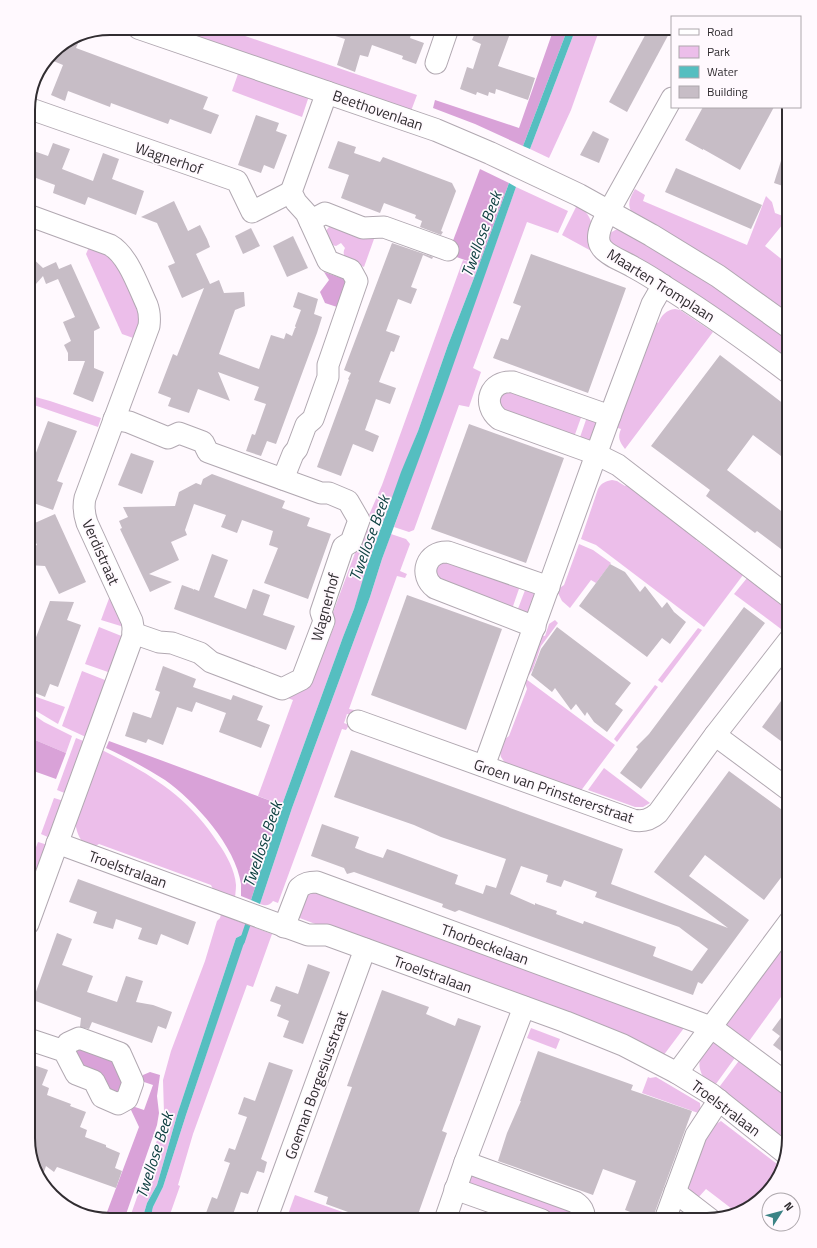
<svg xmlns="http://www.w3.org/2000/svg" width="817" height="1248" font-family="'Titillium Web',sans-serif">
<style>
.green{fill:#ecbeea}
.forest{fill:#d9a2d8}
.water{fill:#55bec0}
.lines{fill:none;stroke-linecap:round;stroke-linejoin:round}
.stream{stroke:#55bec0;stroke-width:5.5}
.building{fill:#c7bdc6;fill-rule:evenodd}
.minor-casing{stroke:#b1a8b1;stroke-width:23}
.tertiary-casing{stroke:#b1a8b1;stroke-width:24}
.minor{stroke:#fff;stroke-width:21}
.tertiary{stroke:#fff;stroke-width:22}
.labels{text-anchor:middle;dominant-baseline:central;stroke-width:3.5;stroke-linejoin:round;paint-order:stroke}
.street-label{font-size:15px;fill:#312d31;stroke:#fff9fe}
.water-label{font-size:16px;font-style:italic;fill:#0b3d3e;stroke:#fff9fe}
.rim{fill:none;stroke:#312d31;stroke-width:2}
</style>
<rect width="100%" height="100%" fill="#fff9fe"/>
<g class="green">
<path d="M170 28H222L417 95 411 111Z"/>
<path d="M576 28H600L571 110 549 158 530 149Z"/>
<path d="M239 71 309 96 302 117 232 91Z"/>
<path d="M516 187 568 211 558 233 527 222 473 368 481 372 469 407 459 405 414 530 409 532 394 527Z"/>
<path d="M635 189 645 195 643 201 747 245 766 196 772 202 775 213 788 218 765 246 789 265V315L633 214C626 205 630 198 635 189Z"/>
<path d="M577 205C596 217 593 232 595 253L562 235Z"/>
<path d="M332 225 345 227 374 239 364 267C355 263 339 260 345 248L341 243 336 246 332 245 325 232 329 227Z"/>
<path d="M619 228 675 260 742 304 789 338V364L611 244 607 237 610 233Z"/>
<path d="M90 245 113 256 142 312 136 339 122 334 86 254Z"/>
<path d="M463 260 479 265 448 345 418 431 383 523 372 519 369 515 382 485Z"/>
<path d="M675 309 680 310 713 332 625 449C620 442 617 438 621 429L615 427 654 321 658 323C662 315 666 310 675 309Z"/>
<path d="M503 388 583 412 573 440 501 414 498 393Z"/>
<path d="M28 395 50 401 101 418 98 427 28 403Z"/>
<path d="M588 414 597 422 590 443H578Z"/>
<path d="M612 480 617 481 625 486 628 483 698 535 696 540 743 575 704 627 596 545 581 539 598 489C601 483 606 481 612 480Z"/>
<path d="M365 526 380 530 354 609 343 637 282 805 258 796 293 700 282 696 312 682 335 624 331 618Z"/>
<path d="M391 534 406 539 410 544 400 571 407 574 405 578 397 576 349 709 354 710 352 715 347 714 344 723 349 725 346 730 342 729 278 903 273 901C269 906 266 906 260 904L292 808 370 597 382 559Z"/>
<path d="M579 544 593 550 611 563 596 583 591 580 570 608 562 601 557 591 558 589 564 585Z"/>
<path d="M438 560 521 583 511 612 442 586 432 567Z"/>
<path d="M747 578 781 605C787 613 787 620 781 629L734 594Z"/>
<path d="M527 585 536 593 528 613 524 615 516 614Z"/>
<path d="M111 593 124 627 101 620Z"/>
<path d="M555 620 558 623 541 646 533 669 529 675 528 674 541 635 545 636 549 624Z"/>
<path d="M99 627 124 637 111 672H108L85 664Z"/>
<path d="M698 628 702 630 662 683 658 680Z"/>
<path d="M82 671 105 680 107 683 88 738 62 726Z"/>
<path d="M524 679H526L615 745 580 792 505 763 501 757 499 749 502 741 509 736 527 689Z"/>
<path d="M655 685 658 687 617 742 614 739Z"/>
<path d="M28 694 65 707 58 724 28 706Z"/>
<path d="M28 711 44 722 72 736 66 753 28 737Z"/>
<path d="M76 738 86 742 67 794 57 790Z"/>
<path d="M100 749C149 773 188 796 218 843 226 854 235 870 236 885 236 890 235 895 235 900L215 893 211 885 99 844 92 848C80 843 77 834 75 822Z"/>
<path d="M604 768 650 803 643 807H635L588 790Z"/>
<path d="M54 798 64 801 50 838 41 834Z"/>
<path d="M38 842 48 845 28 897V869Z"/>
<path d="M312 891 687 1024 663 1056 297 917 303 898Z"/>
<path d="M222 911 236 916 235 920 272 934 253 987 247 985 193 1134 178 1185 180 1186 168 1220H150L153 1207 163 1187 186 1115 245 938 242 935 236 938 178 1112 157 1185 147 1203 142 1220H129L162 1126 164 1113 163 1080 171 1051 205 961 217 921 220 918Z"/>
<path d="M789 938V986L747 1044 726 1026V1024Z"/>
<path d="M531 1028 560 1039 556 1049 527 1038Z"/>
<path d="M713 1040 737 1055 713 1088C704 1080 696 1069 701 1056 704 1051 710 1045 713 1040Z"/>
<path d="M741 1058 789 1094 788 1142 772 1129 717 1090Z"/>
<path d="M648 1077 650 1078 656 1077 700 1103 701 1114 642 1093Z"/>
<path d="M721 1121 781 1167 773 1178 777 1181 748 1209 736 1212 706 1189 697 1199C693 1194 689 1191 688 1184L704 1139 711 1127Z"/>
<path d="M473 1174 573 1206 578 1220H555L476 1191C469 1185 466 1183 473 1174Z"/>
<path d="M295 1195 365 1220H286Z"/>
</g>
<g class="forest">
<path d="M554 28H568L523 146 475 124 433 108 435 100 519 128Z"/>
<path d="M480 169 509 183 479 265 448 254Z"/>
<path d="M324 272 344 279 348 285 340 308 325 303 320 292 329 280Z"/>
<path d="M28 737 66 753 56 779 28 769Z"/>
<path d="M109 741 282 805 251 900 241 896C241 892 241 888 241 884 236 847 195 801 165 780 146 768 126 757 106 748Z"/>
<path d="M75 1047 115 1058 126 1081 117 1096 82 1068 74 1051Z"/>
<path d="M150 1072 160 1075 157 1096 159 1113 157 1125 124 1220H104L139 1127 131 1110 132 1106 144 1110 153 1085 141 1081 143 1075Z"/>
</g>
<g class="water">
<path d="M568 28H576L530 149 523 146Z"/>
<path d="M509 183 516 187 443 394 382 559 370 597 292 808 260 904 251 900 282 805 343 637 354 609 366 569 390 503 401 472 418 431 448 345 479 265Z"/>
<path d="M242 935 246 937 186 1115 163 1187 153 1207 150 1220H142L147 1203 157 1185 178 1112 236 938Z"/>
</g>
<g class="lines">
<path class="stream" d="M242 942 250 918"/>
</g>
<g class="building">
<path d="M320 28H413L410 38 424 43 416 64 402 59 403 56 372 45 368 57 360 55 355 72 337 65 345 39 319 31Z"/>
<path d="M477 28H512L498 66 535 78 528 100 496 89 495 94 489 92 488 96 477 92 476 95 460 89 467 67 473 69 481 44 472 40Z"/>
<path d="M649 28H672L627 112 609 102Z"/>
<path d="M79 34H82L76 48 208 97 203 109 219 115 211 134 170 119 168 124 111 103 110 107 68 91 65 101 51 95 63 65 51 60 55 50Z"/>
<path d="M703 107H774L740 170 703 149V150L685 140Z"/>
<path d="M256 115 279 123 276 131 287 135 274 169 264 165 261 173 238 165Z"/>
<path d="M593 131 609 139 599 163 580 155Z"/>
<path d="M338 141 356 147 354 153 380 162 383 157 452 183 456 191 441 231 443 232 441 235 420 227 422 221 415 218 416 215 384 203 380 213 341 198 349 175 328 168Z"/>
<path d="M53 143 70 149 62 169 93 181 103 153 119 159 112 179 144 191 136 215 88 197 85 205 53 193 55 185 28 175V149L48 156Z"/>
<path d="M786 145 789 146V188L774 183Z"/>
<path d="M676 168 762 205 751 229 665 192Z"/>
<path d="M174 201 188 231 200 225 207 239 210 247 196 254 210 284 219 280 224 293 244 292 245 306 235 310 219 354 259 369 271 335 284 339 286 333 292 336 295 328H296L295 326 301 310 293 307 298 292 318 299 314 314 322 317 317 333 276 444 267 441 261 456 246 451 252 434 255 435 266 404 254 400 259 387 218 372 230 401 198 389 189 413 168 406 171 398 158 393 173 354 177 356 204 288 182 298 168 266 175 263 157 223 141 217Z"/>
<path d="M251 228 260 246 243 254 235 236Z"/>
<path d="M293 236 308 268 287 277 273 246Z"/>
<path d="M392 243 433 257 432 259 423 255 411 287 417 289 411 304 398 299 386 331 400 336 394 352 391 351 379 382 396 388 390 404 376 399 365 430 379 436 373 452 353 444 341 476 317 467 349 380 348 379 351 373 344 370Z"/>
<path d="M28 254 43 268 56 262 59 269 71 264 100 328 94 331V368L104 372 93 402 73 394 85 361H68V353L64 345 71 341 63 322 75 317 58 279 46 284 43 276 28 293Z"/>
<path d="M531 254 626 288 588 393 493 358 501 338 508 340 521 306 513 303Z"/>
<path d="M720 355 789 408V462L753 435 727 470 789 517V555L757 531 755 533 706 496 710 490 651 446Z"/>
<path d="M48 421 77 431 57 481 63 483 53 510 28 501V490L32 479 28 477V474Z"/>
<path d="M469 424 564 458 526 563 431 529Z"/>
<path d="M131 453 154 461 142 494 118 485Z"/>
<path d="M212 474 285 501 282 508 310 518 307 526 331 534 308 599 264 583 278 548 269 545 273 531 242 520 237 533 221 527 226 515 194 504 185 530 187 535 171 542 179 560 149 574 172 582 150 592 120 529 122 528 119 521 128 517 123 507 175 506 179 492 196 483 201 485 203 479Z"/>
<path d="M55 514 86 582 59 594 45 566 28 565V549L37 545 28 526Z"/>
<path d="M212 554 228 560 214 597 246 609 253 589 270 595 263 615 295 626 286 650 174 609 182 585 193 589V590L194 589 199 591Z"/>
<path d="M610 564 625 572 640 592 645 586 662 608 667 602 674 612 686 622 670 644 662 638 647 657 579 606Z"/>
<path d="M407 595 502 629 466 730 371 695Z"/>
<path d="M50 601 74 602 67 620 81 625 58 687 50 684 45 697 28 690V684L36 662 28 660V653L31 645H33Z"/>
<path d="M744 607 765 623 641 789 620 773 638 749 636 747 649 734Z"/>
<path d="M557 627 631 683 615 704 623 710 607 732 594 722 587 712 585 716 576 704 571 710 555 688 552 692 531 675 541 649Z"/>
<path d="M163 666 196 679 193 687 231 700 233 695 263 706 257 720 270 725 261 748 219 732 226 713 196 702 192 712 177 707 163 745 148 739 146 743 125 736 133 712 151 718 160 692 155 690Z"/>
<path d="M789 690V747L762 727Z"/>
<path d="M351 750 623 849 611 884 728 928 654 872 729 771 789 815V867L764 900 705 855 689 876 749 920 702 984 698 982 693 995 478 917 459 910 455 912 442 907 443 904 354 872 347 874 344 868 311 856 322 824 359 837 355 848 368 853 383 858 387 849 396 852 458 875 455 884 483 894 486 885 496 888 506 859 441 837 414 825 334 797ZM521 866 548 875 546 882 561 887 564 880 597 892 595 897 679 927 708 949 692 971 653 956 656 947 584 921 583 924 556 914 557 911 537 904 535 903V905L510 894Z"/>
<path d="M78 879 196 922 188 945 161 934 157 945 147 942 138 939 142 928 116 919 113 929 93 923 97 912 69 902Z"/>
<path d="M57 933 72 939 62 965 93 976 87 992 117 1002 126 976 143 981 136 1002 153 1005 172 1012 166 1029 158 1026 152 1043 92 1022 89 1029 80 1027 81 1018 33 1000Z"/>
<path d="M308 964 330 972 303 1044 283 1037 289 1021 277 1016 281 1005 270 1001 276 986 298 994Z"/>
<path d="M382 990 429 1007 426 1014 455 1026 458 1018 481 1026 442 1131 447 1133 416 1220H370L326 1204 328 1197 314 1192 352 1087 347 1086Z"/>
<path d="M789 1007V1057L773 1045 780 1036 772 1030Z"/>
<path d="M538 1051 633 1085 631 1090 692 1111 652 1220 625 1210 636 1181 603 1169 593 1195 498 1161 507 1133 521 1101H520Z"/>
<path d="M269 1062 293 1070 261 1159 267 1162 264 1173 257 1171 248 1194 241 1192 231 1220H216L217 1217 206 1213 212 1197 217 1199 230 1163 224 1161 229 1148 235 1150 247 1117 238 1114 244 1097 255 1101Z"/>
<path d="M28 1063 48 1070 42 1085 49 1088 47 1095 71 1104 70 1106 86 1112 80 1127 87 1130 85 1137 106 1145V1147L120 1153 115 1168 122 1171 116 1188 57 1167 54 1172 46 1166 41 1181 39 1179 28 1138Z"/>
</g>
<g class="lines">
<g class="minor-casing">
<g id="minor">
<path d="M436 63 448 28"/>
<path d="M672 98 604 220C600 228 595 239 602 248 608 256 625 262 633 267 644 273 654 279 664 286 708 313 748 342 789 373"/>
<path d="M28 108 237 181 252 212 291 192"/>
<path d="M310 221 325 213 363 228 384 227 448 250"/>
<path d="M610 416 513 382C490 380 481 404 499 419L596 454 618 465 789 597"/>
<path d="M114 419 129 422 168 438 179 433 203 442 208 452 321 493H329L348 501 359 520 351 542 343 547 321 612 324 621 302 679 282 689 211 662 200 653 172 643 159 642 133 633"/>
<path d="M283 479 293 454 297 449 306 425 313 419 328 377V365L357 281 351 270 328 261 306 213 296 202 291 192 327 92"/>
<path d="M535 627 435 588C418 575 426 551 448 552L549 587"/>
<path d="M358 721 633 820C643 822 650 820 658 813L715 735 789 640"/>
<path d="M715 735 789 790"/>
<path d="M484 766 610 416 652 304 663 285"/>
<path d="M57 843 308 935H327L566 1022 623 1045 677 1073 711 1094 785 1153"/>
<path d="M28 924 133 636V627L132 621 87 523C84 514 83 507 85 498L149 326C150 318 150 313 147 305 138 286 128 255 110 245L28 215"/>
<path d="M284 927 299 888C305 883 309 882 317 882L711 1027 789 1085"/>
<path d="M28 1039 64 1051 76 1074 94 1081 102 1097 118 1104 127 1099 133 1082 120 1053 79 1038 68 1043 64 1051"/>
<path d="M677 1073 789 922"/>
<path d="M465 1162 575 1202C581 1206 586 1212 583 1220"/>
<path d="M455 1189 542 1220"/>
<path d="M675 1192 710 1219"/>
<path d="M266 1220 365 949"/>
<path d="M445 1220 465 1162 524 1007"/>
<path d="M665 1220 667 1214 696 1135 719 1100"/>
</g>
</g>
<g class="tertiary-casing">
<path id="tertiary" d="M139 28 436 130 490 153 579 195 651 235 718 276 789 327"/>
</g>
<use href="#minor" class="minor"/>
<use href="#tertiary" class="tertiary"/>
</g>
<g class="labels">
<g class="street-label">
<text transform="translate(378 110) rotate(19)">Beethovenlaan</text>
<text transform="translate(169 158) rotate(19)">Wagnerhof</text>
<text transform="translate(661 285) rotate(32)">Maarten Tromplaan</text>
<text transform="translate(101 552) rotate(66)">Verdistraat</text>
<text transform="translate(325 607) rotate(-75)">Wagnerhof</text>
<text transform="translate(554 791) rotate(19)">Groen van Prinstererstraat</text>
<text transform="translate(128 869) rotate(20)">Troelstralaan</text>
<text transform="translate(485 944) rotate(20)">Thorbeckelaan</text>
<text transform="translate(433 974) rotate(20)">Troelstralaan</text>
<text transform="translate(316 1085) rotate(-70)">Goeman Borgesiusstraat</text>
<text transform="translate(726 1108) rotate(37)">Troelstralaan</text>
</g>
<g class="water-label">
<text transform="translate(481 234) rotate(-70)">Twellose Beek</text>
<text transform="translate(369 538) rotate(-70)">Twellose Beek</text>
<text transform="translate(262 844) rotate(-71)">Twellose Beek</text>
<text transform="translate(154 1155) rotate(-72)">Twellose Beek</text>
</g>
</g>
<path d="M0 0H817V1248H0ZM110 35H707A75 75 0 0 1 782 110V1138A75 75 0 0 1 707 1213H110A75 75 0 0 1 35 1138V110A75 75 0 0 1 110 35Z" fill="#fff9fe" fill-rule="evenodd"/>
<path class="rim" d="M110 35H707A75 75 0 0 1 782 110V1138A75 75 0 0 1 707 1213H110A75 75 0 0 1 35 1138V110A75 75 0 0 1 110 35Z"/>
<rect x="671" y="16" width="130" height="92" fill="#fff9fe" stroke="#ada7ac"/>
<rect x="679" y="29" width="20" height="6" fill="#ffffff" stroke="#ada7ac"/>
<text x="707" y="36" font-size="12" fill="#312d31">Road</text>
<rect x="679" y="46" width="20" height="12" fill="#ecbeea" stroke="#ada7ac"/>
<text x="707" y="56" font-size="12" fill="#312d31">Park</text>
<rect x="679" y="66" width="20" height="12" fill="#55bec0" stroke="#ada7ac"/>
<text x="707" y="76" font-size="12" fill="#312d31">Water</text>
<rect x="679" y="86" width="20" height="12" fill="#c7bdc6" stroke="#ada7ac"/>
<text x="707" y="96" font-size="12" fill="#312d31">Building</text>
<g transform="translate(781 1212) rotate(54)"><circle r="19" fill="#fff9fe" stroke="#ada7ac"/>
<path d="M0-3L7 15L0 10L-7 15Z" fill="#3b8385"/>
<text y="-6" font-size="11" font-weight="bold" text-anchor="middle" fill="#312d31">N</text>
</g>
</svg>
